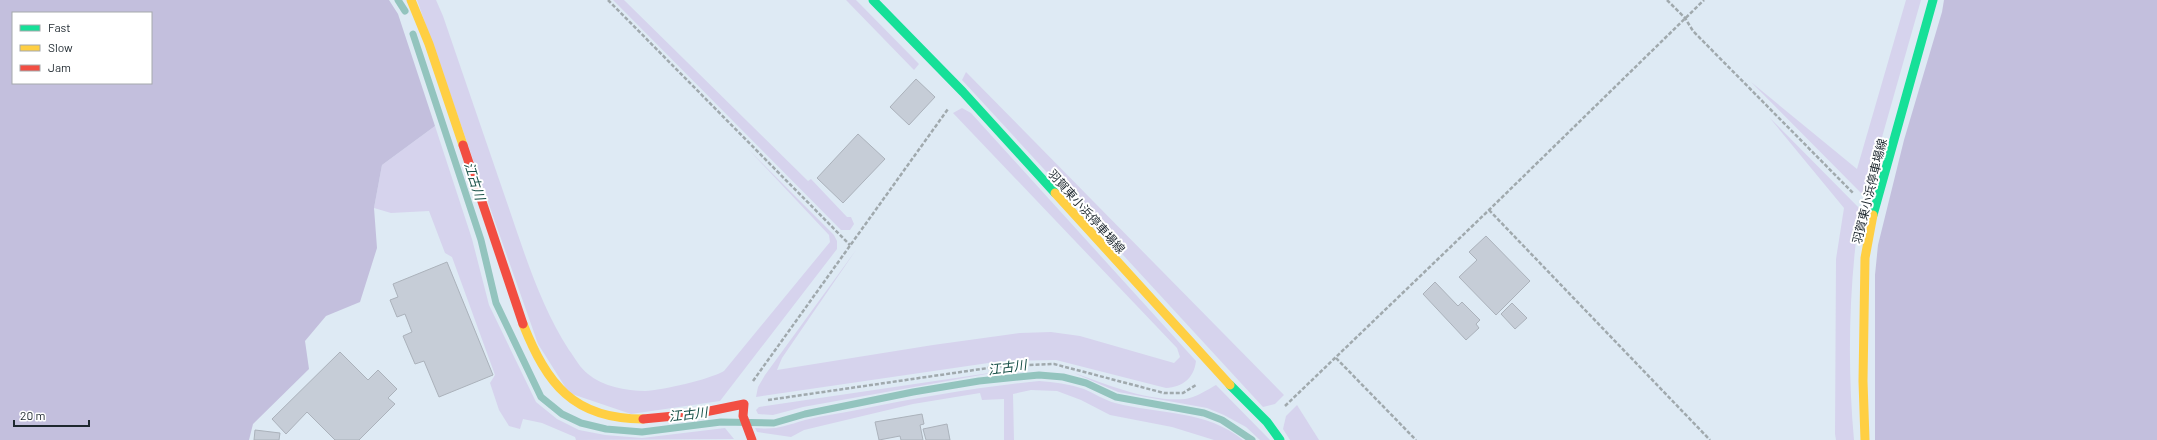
<svg xmlns="http://www.w3.org/2000/svg" width="2157" height="440" font-family="Barlow,'Noto Sans JP',sans-serif">
<style>
.green{fill:#d6d3ed}
.forest{fill:#c3bfdd;fill-rule:evenodd}
.lines{fill:none;stroke-linecap:round;stroke-linejoin:round}
.stream{stroke:#93c4be;stroke-width:7}
.building{fill:#c6cdd7;stroke:#abb2bb}
.path{stroke:#a0a9ad;stroke-width:2.5;stroke-dasharray:4 2;stroke-linecap:butt}
.fast{stroke:#16e098;stroke-width:9}
.slow{stroke:#ffcf43;stroke-width:9}
.jam{stroke:#f24e42;stroke-width:9}
.labels{text-anchor:middle;dominant-baseline:central;stroke-width:4;stroke-linejoin:round;paint-order:stroke}
.street-label{font-size:12px;fill:#1e282f;stroke:#fff}
.water-label{font-size:13px;font-style:italic;fill:#154e45;stroke:#fff}
</style>
<rect width="100%" height="100%" fill="#deeaf4"/>
<g class="green">
<path d="M417 0H436L443 16C463 74 483 133 503 191 522 245 538 302 569 350 575 358 580 368 588 374 602 386 626 391 645 391 663 390 708 380 724 371L830 242 829 235 748 149 834 235 837 241V249L720 401 631 414 569 393 538 344Z"/>
<path d="M613 0H624L808 181 811 179 847 217H851L854 224 850 230H841Z"/>
<path d="M846 0H856L919 64 914 70Z"/>
<path d="M1906 0H1921L1867 190 1862 194 1751 82 1857 169Z"/>
<path d="M966 72 1284 395 1275 404 1263 407 962 80Z"/>
<path d="M962 108 971 113 1196 361C1194 378 1183 387 1166 388L1056 360 1002 361 756 397 758 387 765 375 856 250 782 358 777 370 933 345 1020 333 1051 332 1080 336 1174 363 1180 357 1177 348 953 113Z"/>
<path d="M1769 117 1860 209C1849 285 1847 363 1854 440H1836L1835 434 1836 259 1844 208Z"/>
<path d="M435 126 472 239 489 305 536 402 557 419 579 430 605 435 642 438 725 428 734 439 576 440 575 437 542 423 523 419 520 429 509 426 499 410 490 383 495 375 452 257 445 253 429 211 391 213 374 208 382 165Z"/>
<path d="M1003 371 803 407 773 415 758 414 756 410 759 407Z"/>
<path d="M1074 373C1109 385 1148 402 1185 399 1195 398 1207 390 1216 385L1270 440H1260L1246 427 1224 415 1207 408 1118 392Z"/>
<path d="M1039 381C1054 382 1069 384 1084 389 1094 393 1104 400 1115 403 1158 414 1207 410 1243 440H1214L1172 427 1110 415 1081 400 1057 391 1031 390 1013 394 1014 440H1004V399L982 400 980 393 913 404 804 430 791 437 757 432 755 428C778 430 784 426 805 420 824 415 843 413 862 409 921 397 979 387 1039 381Z"/>
<path d="M1297 405 1319 440H1290L1283 429 1286 416Z"/>
</g>
<g class="forest">
<path d="M0 0H389L398 14 435 126 382 165 374 208 377 248 360 302 326 316 305 341 309 369 253 424 249 440H0ZM13 13H151V83H13Z"/>
<path d="M1944 0H2157V440H1875V275L1878 245 1904 140 1942 12Z"/>
</g>
<g class="lines">
<g class="stream">
<path d="M398 0 405 11"/>
<path d="M413 34 481 240 496 303 541 397 562 414 581 423 606 429 642 432 721 422 774 423 805 414 913 392 979 381 1039 375 1063 377 1086 383 1116 397 1204 413 1222 420 1252 440"/>
</g>
</g>
<g class="building">
<path d="M916 79 935 97 909 125 890 107Z"/>
<path d="M858 134 885 159 843 203 817 178Z"/>
<path d="M1486 236 1530 281 1496 315 1459 277 1477 260 1469 252Z"/>
<path d="M447 262 493 375 439 397 424 361 415 364 403 336 412 332 405 314 397 317 390 300 398 297 393 284Z"/>
<path d="M1435 282 1458 306 1462 302 1480 320 1476 324 1479 328 1466 340 1423 294Z"/>
<path d="M1512 303 1527 318 1515 329 1501 314Z"/>
<path d="M340 352 368 380 378 370 397 389 388 398 395 404 359 440H335L307 412 286 434 272 419Z"/>
<path d="M922 414 924 424 920 425 923 440H901L900 436 879 440 875 422Z"/>
<path d="M947 424 950 440H926L923 429Z"/>
<path d="M255 430 280 433 279 440H254Z"/>
</g>
<g class="lines">
<g class="path">
<path d="M608 0 850 245"/>
<path d="M1667 0 1685 18 1693 31 1854 194"/>
<path d="M1489 210 1710 440"/>
<path d="M1336 358 1416 440"/>
<path d="M753 381 948 109"/>
<path d="M768 400 1002 366 1054 364 1164 393H1183L1196 385"/>
<path d="M1285 406 1489 210 1704 0"/>
</g>
<g class="fast">
<path d="M873 0 963 92 1055 193"/>
<path d="M1873 215 1933 0"/>
<path d="M1230 385 1267 422 1280 440"/>
</g>
<g class="slow">
<path d="M411 0 429 44 463 145"/>
<path d="M1055 193 1230 385"/>
<path d="M523 324C547 384 573 419 643 419"/>
<path d="M1865 440 1863 381 1865 258 1873 215"/>
</g>
<g class="jam">
<path d="M463 145 523 324"/>
<path d="M643 419 695 414 744 404 743 416 752 440"/>
</g>
</g>
<g class="labels">
<g class="street-label">
<text transform="translate(1869 191) rotate(-76)">羽賀東小浜停車場線</text>
<text transform="translate(1087 211) rotate(48)">羽賀東小浜停車場線</text>
</g>
<g class="water-label">
<text transform="translate(475 181) rotate(72)">江古川</text>
<text transform="translate(1007 367) rotate(-8)">江古川</text>
<text transform="translate(688 414) rotate(-7)">江古川</text>
</g>
</g>
<rect x="12" y="12" width="140" height="72" fill="#ffffff" stroke="#a5a9ac"/>
<rect x="20" y="25" width="20" height="6" fill="#16e098" stroke="#a5a9ac"/>
<text x="48" y="32" font-size="12" fill="#1e282f">Fast</text>
<rect x="20" y="45" width="20" height="6" fill="#ffcf43" stroke="#a5a9ac"/>
<text x="48" y="52" font-size="12" fill="#1e282f">Slow</text>
<rect x="20" y="65" width="20" height="6" fill="#f24e42" stroke="#a5a9ac"/>
<text x="48" y="72" font-size="12" fill="#1e282f">Jam</text>
<path d="M14 420v6h75v-6" fill="none" stroke="#1e282f" stroke-width="2"/>
<text x="20" y="420" font-size="12" fill="#1e282f" stroke="#ffffff" stroke-width="3" paint-order="stroke">20 m</text>
</svg>
